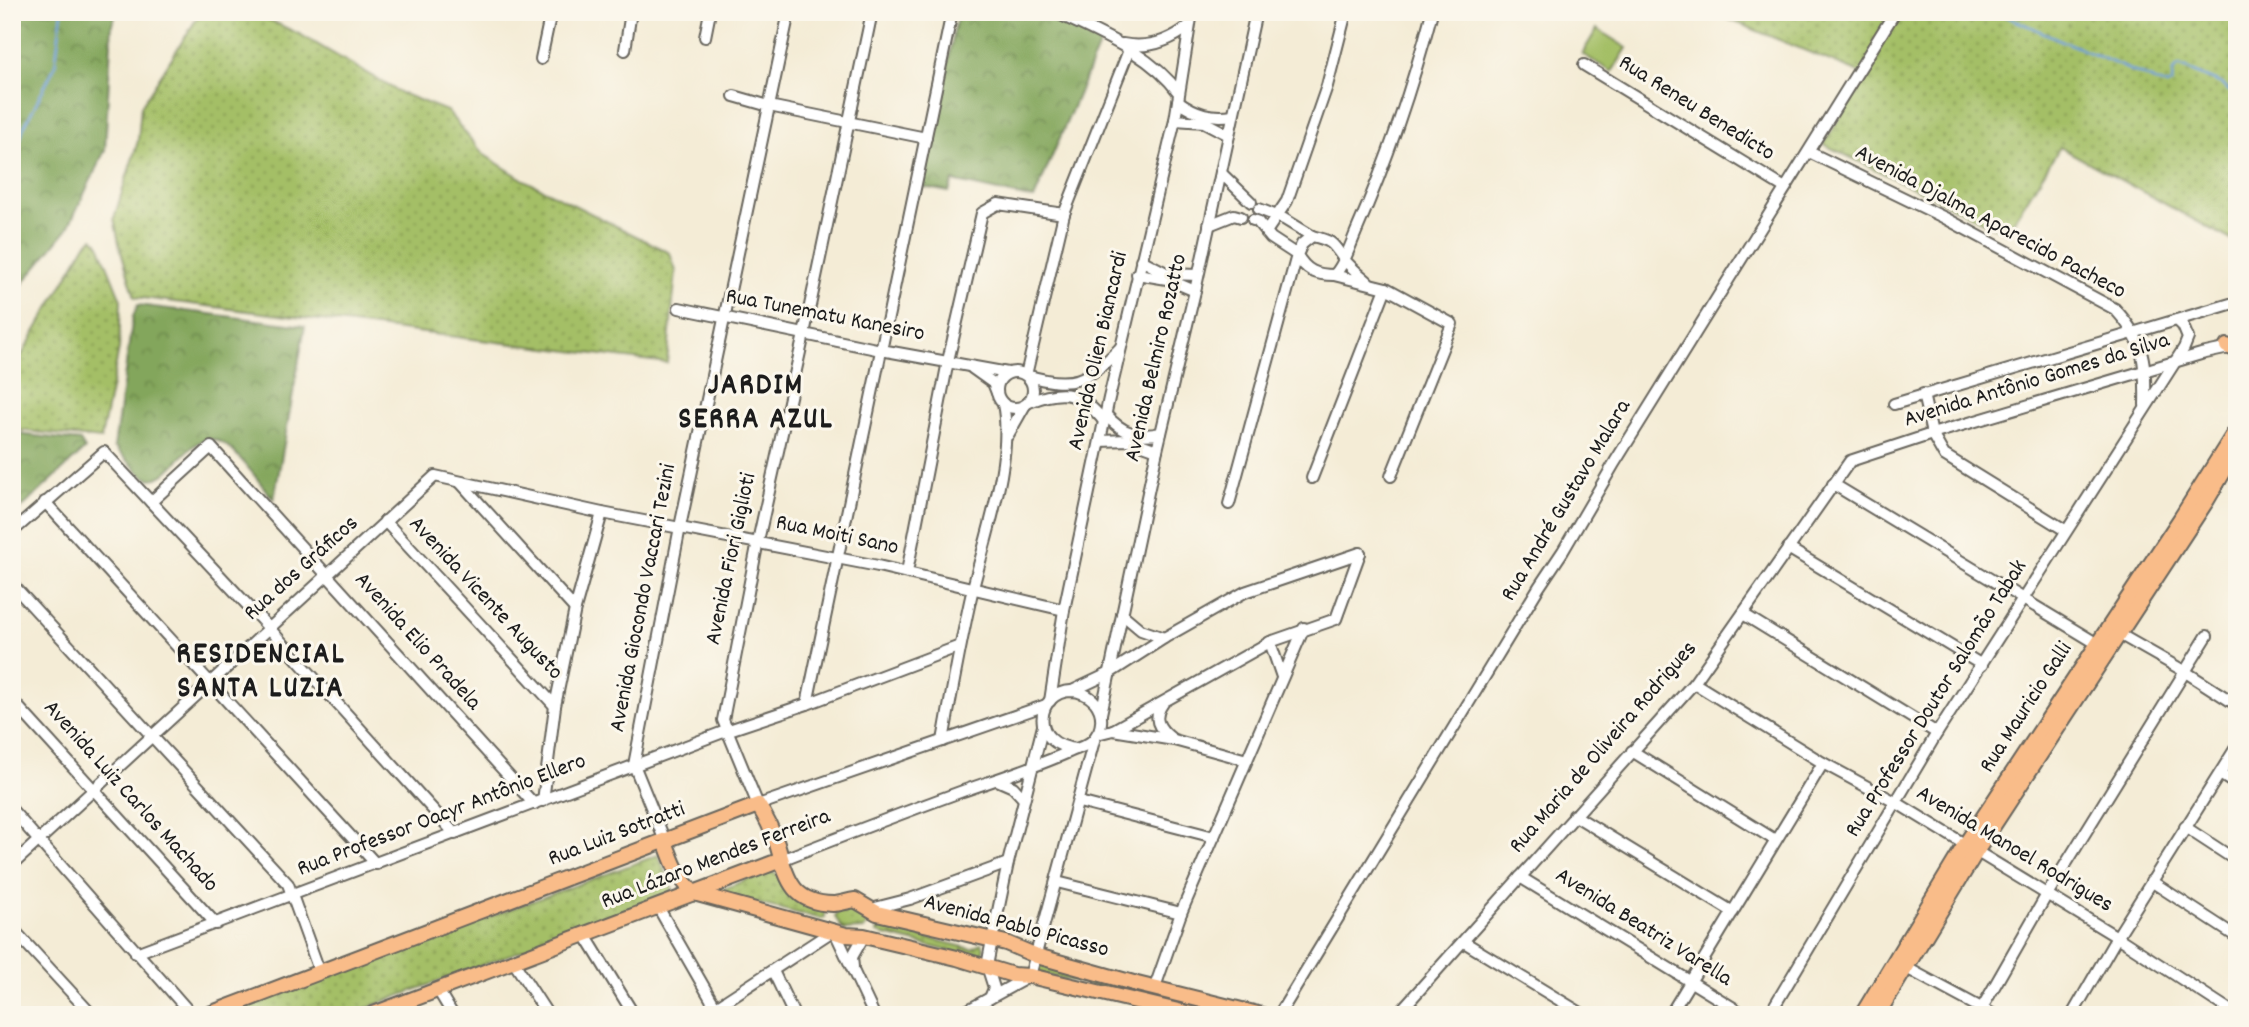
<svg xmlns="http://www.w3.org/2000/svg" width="2249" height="1027" font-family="Dekko,sans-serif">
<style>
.grass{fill:url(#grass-dots);stroke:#606e41;stroke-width:2}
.forest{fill:url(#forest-crowns);stroke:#50613c;stroke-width:2}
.park{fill:#a4bf66;stroke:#606e41;stroke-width:2}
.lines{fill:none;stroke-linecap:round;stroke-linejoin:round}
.stream{stroke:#6e9fd9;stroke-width:2.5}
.minor-casing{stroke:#68655d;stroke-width:14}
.major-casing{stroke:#68655d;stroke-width:18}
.minor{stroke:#fff;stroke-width:10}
.major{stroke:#f9bc89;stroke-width:14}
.labels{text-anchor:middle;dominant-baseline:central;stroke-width:6;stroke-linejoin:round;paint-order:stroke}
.street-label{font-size:23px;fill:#1c1c1c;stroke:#fbf7ec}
.district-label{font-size:30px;font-weight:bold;letter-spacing:2px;fill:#1c1c1c;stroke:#fbf7ec}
</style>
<defs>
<pattern id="grass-dots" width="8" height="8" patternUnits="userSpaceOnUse" patternTransform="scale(1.75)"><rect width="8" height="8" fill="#a4bf66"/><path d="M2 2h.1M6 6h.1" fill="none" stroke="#859a53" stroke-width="1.8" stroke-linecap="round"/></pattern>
<pattern id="forest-crowns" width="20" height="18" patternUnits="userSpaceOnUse" patternTransform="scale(1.75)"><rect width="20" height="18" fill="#83a65b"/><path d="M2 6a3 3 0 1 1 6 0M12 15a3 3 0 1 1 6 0" fill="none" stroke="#6a864a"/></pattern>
</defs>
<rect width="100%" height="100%" fill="#fbf7ec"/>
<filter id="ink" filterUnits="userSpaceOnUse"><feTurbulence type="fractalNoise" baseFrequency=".0143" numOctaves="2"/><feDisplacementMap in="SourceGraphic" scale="14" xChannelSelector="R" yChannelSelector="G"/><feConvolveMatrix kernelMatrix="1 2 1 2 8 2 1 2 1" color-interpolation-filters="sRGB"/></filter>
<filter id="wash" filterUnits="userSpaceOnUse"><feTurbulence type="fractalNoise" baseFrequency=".00686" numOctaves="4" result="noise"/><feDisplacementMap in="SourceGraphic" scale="28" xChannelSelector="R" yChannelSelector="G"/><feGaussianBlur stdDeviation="1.57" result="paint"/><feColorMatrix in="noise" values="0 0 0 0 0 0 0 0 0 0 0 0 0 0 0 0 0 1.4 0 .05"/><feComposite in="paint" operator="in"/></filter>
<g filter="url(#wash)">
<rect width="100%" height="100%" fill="#f4ecd6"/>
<g class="grass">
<path d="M201 12H253L301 35 401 93 447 111 483 154 524 180 670 253 676 271 667 363 135 297 120 248 114 218 138 141 141 106Z"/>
<path d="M1711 12H2237V243L2060 147 2006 233 1823 144 1867 76Z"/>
<path d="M93 238 98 242 121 300 119 349 101 439 17 430 12 428V372L86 244Z"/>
<path d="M658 855 673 890 670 895 348 1015H221Z"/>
<path d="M767 871 779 875C790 903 797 904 825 909V918L822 919 714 893Z"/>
<path d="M857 905 866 914 868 925 864 929 843 930 835 917 838 910Z"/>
<path d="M880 919 896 924 891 929 972 949 981 943 984 947 981 959 877 933Z"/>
<path d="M1038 961 1244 1015H1216L1034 972Z"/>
</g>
<g class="forest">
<path d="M18 12H117L112 24 105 150 68 228 12 297V57Z"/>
<path d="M958 12H1044L1101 41 1034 199 953 181 949 192 923 187Z"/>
<path d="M138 305 305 326 274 500C259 483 245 460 227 446 190 417 173 491 145 477 138 473 122 454 114 447L133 316Z"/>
<path d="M17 434 80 441 85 449 12 517V439Z"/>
</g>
<path class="park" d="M1597 29 1627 48 1612 72 1582 54Z"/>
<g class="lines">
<g class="stream">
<path d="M1996 12 2167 86 2172 83 2173 71 2179 66 2222 84 2229 91 2237 89"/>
<path d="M12 167 23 129 55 66 62 12"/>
</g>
</g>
</g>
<g filter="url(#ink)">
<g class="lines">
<g class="minor-casing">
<g id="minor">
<path d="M872 12 804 334 758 541 723 720 758 805 1046 705"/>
<path d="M1055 12C1099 34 1149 52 1179 93"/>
<path d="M705 37 710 12"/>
<path d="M1123 44C1148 49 1169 42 1189 26"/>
<path d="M625 50 631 12"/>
<path d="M541 59 551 12"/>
<path d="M1584 65 1785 188"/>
<path d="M734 96 769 106 926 138"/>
<path d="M1178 101C1196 114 1211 118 1233 115"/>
<path d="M1175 120 1204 122 1229 135"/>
<path d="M1809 152 1945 218 2115 309C2145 341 2146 363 2145 405"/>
<path d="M1221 173 1251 202"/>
<path d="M1259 209 1284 219 1312 236"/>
<path d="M1209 225 1234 215 1241 217"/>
<path d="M1266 232 1287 201 1327 86 1346 12"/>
<path d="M1141 260 1168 274 1198 275"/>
<path d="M1137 274 1167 279 1195 291"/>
<path d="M1334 275 1386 288 1452 324 1391 476"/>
<path d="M1368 282C1360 275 1350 267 1343 258 1332 242 1332 241 1312 236L1302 244 1297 255C1306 271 1316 275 1334 275 1343 267 1351 244 1356 232 1387 161 1412 88 1432 12"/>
<path d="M679 308 881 350 1008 373"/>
<path d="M1120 348C1088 382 1071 389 1026 375L1064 214 1129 50"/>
<path d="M972 368 993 383 997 393"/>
<circle cx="1015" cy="390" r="18"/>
<path d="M1923 394 1932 434 1944 455 2065 530"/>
<path d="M1029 402C1065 388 1080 392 1104 421"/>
<path d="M1894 404 2237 302"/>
<path d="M1106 415C1122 433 1137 438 1161 433"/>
<path d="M1008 435 1025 405"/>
<path d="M1100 441 1129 440 1157 450"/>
<path d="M1312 478 1386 288"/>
<path d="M460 482 575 609"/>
<path d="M1833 484 2096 643"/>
<path d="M45 502 376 864"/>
<path d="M151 502 211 447 534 804"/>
<path d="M1229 504 1297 255 1271 238 1257 221 1253 220"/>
<path d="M385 521 555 706"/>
<path d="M12 532 104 452 268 627 455 834"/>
<path d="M1788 548 1982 665"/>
<path d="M907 572 948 361 982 213 998 204 1064 214"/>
<path d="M12 584 288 884 320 973"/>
<path d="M1122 614 1141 630 1164 638"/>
<path d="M1743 614 1937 733"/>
<path d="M2119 634 2184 671 2237 705"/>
<path d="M1270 642 1282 677"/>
<path d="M1694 683 1823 763 1897 803 2117 937 2237 1015"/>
<path d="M1072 691 1108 674 1164 638 1245 592 1360 553"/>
<path d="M12 700 216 924"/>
<path d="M1050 701 1064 610 1109 398 1175 120 1192 12"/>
<path d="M1163 703C1152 718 1158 728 1172 739"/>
<path d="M807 704 952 12"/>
<path d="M1101 714 1157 450 1195 291 1256 12"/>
<path d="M1113 730 1174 740 1247 760"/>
<path d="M1097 734 1113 730 1270 642 1336 619 1360 553"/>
<path d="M943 741C952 690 961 639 973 588 986 535 1014 456 1003 404"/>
<path d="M1632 751 1775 840"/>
<path d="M2220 774 2237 785"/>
<path d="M997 780 1013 787 1024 799"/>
<path d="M543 801 555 706 575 609 602 513"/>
<path d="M1079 802 1214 837"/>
<path d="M12 810 192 1015"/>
<path d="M1574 815 1733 912"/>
<path d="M2185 827 2237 861"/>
<path d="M665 841 634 765 680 527 789 12"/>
<path d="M781 860C840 837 900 814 960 792 997 779 1033 768 1069 752 1077 748 1086 747 1093 740 1103 730 1104 713 1095 702 1089 695 1079 691 1071 691 1036 692 1028 745 1077 749"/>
<path d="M12 865 435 476 602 513 878 566 1064 610"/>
<path d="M1520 877 1745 1015"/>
<path d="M2151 881 2237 937"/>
<path d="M1057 882 1181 913"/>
<path d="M658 907 720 1015"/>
<path d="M871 909 910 899 1008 863"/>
<path d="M12 928 92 1015"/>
<path d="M585 935 634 1015"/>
<path d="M1464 942 1584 1015"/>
<path d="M136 953 726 731 807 704 960 646"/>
<path d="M513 961 548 1015"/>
<path d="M1901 965 1994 1015"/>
<path d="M853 967 852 957 864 936"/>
<path d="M773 971 794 1015"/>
<path d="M1155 987 1181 913 1304 628"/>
<path d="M438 990 453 1015"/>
<path d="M990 998 994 988 987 966 992 940 1008 863 1043 726"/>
<path d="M1407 1005 1423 1015"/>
<path d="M704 1015 834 930 874 1015"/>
<path d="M959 1015 1030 976 1095 737"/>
<path d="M1139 1015 1156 1006"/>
<path d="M1279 1015 1539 587 1563 551 1615 462 1895 12"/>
<path d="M1397 1015 1694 683 1850 461 1932 434 2201 354 2234 347"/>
<path d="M1670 1015 1823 763"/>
<path d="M1769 1015 1937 733 2184 348 2188 338 2183 326 2177 320"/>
<path d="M1978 1015 2046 896 2207 636"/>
<path d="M2072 1015 2117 937 2237 746"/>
</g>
</g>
<g class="major-casing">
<g id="major">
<path d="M2227 346 2237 350"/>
<path d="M665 841C672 861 678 878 694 893L846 935 864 936 957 958 1013 975 1030 976 1195 1015"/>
<path d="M207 1015 758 805C766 817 772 830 777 844 787 878 791 903 833 904 840 904 847 901 855 900L877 913 1006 943 1037 956 1137 984 1262 1015"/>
<path d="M371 1015 781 860"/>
<path d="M1862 1015 1965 845 2181 518 2237 429"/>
<path d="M1877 1015 1976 852 2207 500 2237 449"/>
</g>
</g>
<use href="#minor" class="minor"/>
<use href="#major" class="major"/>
</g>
</g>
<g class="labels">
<g class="street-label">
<text transform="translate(1696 109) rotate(32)">Rua Reneu Benedicto</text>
<text transform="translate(1990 223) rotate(28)">Avenida Djalma Aparecido Pacheco</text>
<text transform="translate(825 316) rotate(11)">Rua Tunematu Kanesiro</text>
<text transform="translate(1099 351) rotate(-77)">Avenida Olien Biancardi</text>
<text transform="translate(1157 358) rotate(-77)">Avenida Belmiro Rozatto</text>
<text transform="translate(2037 381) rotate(-17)">Avenida Antônio Gomes da Silva</text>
<text transform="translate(1567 501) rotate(-59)">Rua André Gustavo Malara</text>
<text transform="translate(837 536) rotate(12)">Rua Moiti Sano</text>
<text transform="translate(732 559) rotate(-78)">Avenida Fiori Giglioti</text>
<text transform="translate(302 569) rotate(-42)">Rua dos Gráficos</text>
<text transform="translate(644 598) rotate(-79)">Avenida Giocondo Vaccari Tezini</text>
<text transform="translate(485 599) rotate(47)">Avenida Vicente Augusto</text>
<text transform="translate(417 642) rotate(48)">Avenida Elio Pradela</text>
<text transform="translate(1937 699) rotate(-58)">Rua Professor Doutor Salomão Tabak</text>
<text transform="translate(2027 708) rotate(-57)">Rua Mauricio Galli</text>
<text transform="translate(1604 748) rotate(-49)">Rua Maria de Oliveira Rodrigues</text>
<text transform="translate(130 797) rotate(48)">Avenida Luiz Carlos Machado</text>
<text transform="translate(442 816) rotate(-21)">Rua Professor Oacyr Antônio Ellero</text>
<text transform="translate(617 835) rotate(-21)">Rua Luiz Sotratti</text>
<text transform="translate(2014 850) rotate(31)">Avenida Manoel Rodrigues</text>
<text transform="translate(716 860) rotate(-21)">Rua Lázaro Mendes Ferreira</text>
<text transform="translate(1016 927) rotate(15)">Avenida Pablo Picasso</text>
<text transform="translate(1643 928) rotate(32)">Avenida Beatriz Varella</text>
</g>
<g class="district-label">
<text x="756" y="387">JARDIM<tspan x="756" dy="34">SERRA AZUL</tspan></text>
<text x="261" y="656">RESIDENCIAL<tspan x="261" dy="34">SANTA LUZIA</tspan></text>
</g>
</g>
<rect width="2249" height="1027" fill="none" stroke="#fbf7ec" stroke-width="42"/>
</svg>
